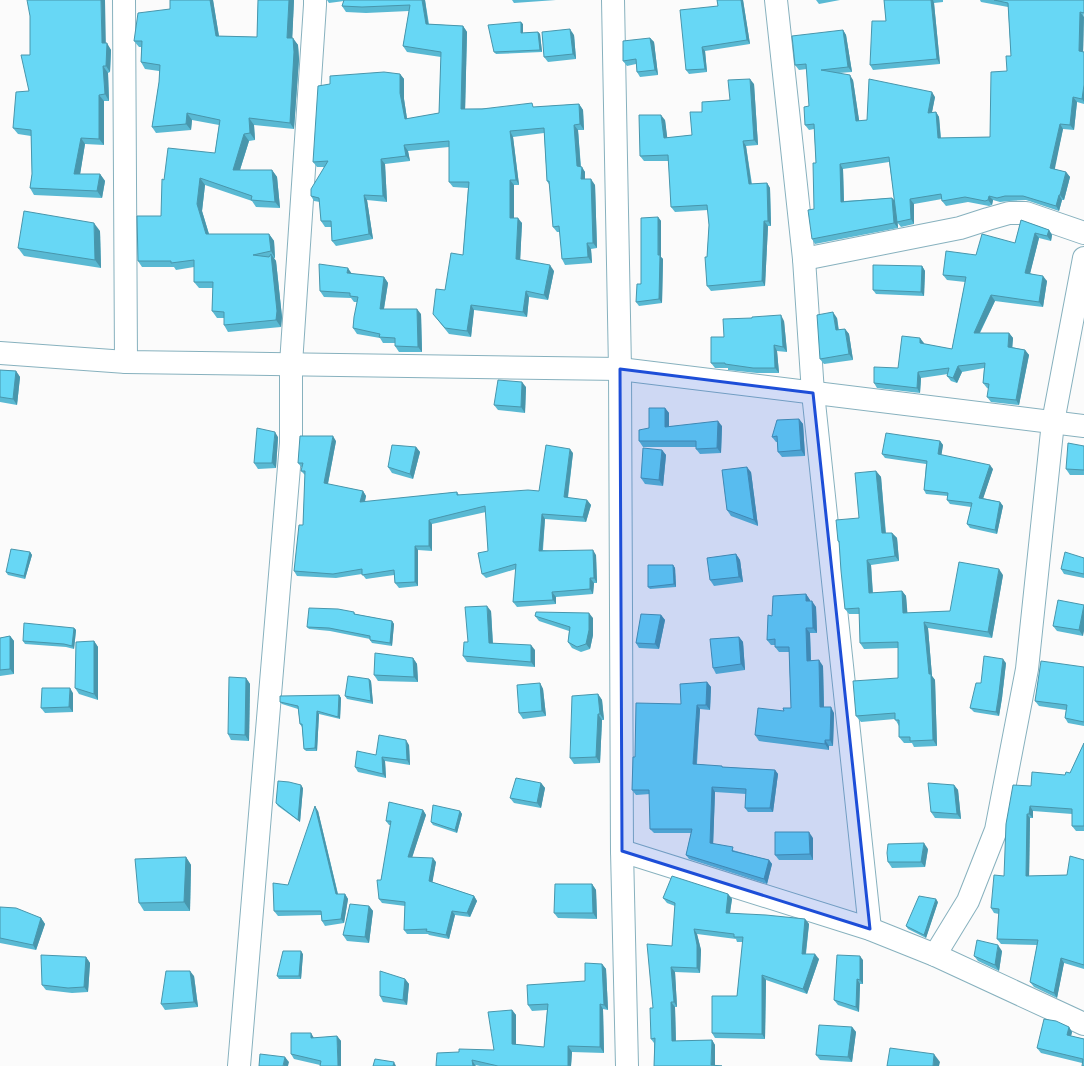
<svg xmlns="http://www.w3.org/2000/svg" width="1084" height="1066" font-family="Jost,sans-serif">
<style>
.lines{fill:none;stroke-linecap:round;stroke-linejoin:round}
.minor-casing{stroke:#87b1be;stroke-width:24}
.minor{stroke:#fff;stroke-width:22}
.wall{fill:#59b9d3;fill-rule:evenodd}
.shaded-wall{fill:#4896ac}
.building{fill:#67d7f5;stroke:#4896ac}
.marked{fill:#1d4ed8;fill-opacity:0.2;stroke:#1d4ed8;stroke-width:3;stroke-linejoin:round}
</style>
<rect width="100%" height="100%" fill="#fbfbfb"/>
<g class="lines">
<g class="minor-casing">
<g id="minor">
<path d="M124 0 126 362"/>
<path d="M613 0 620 369 622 851 627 1066"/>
<path d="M776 0 804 259 813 393 870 929"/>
<path d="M804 259 960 228 988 219 1009 213H1026L1084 233"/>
<path d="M0 353 126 362 620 369 1084 426"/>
<path d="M622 851 870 929 935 955 1084 1024"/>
<path d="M935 955 968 901 996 830 1027 669 1053 422 1084 258"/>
<path d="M239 1066 291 443V364L315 5V0"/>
</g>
</g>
<use href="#minor" class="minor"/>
</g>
<g class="wall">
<path d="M170 0H213L219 36 257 37 258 0H294L292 38 298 45 299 59 294 129 254 125 255 140 249 141 240 170H272L277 177 280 208 256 207 252 201 205 185 202 211 209 234H269L274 241 275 258H274L276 261 282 317 281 327 228 332 224 325V318H217L212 311 213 288H199L194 282V267L176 270 174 267H142L138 261 161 216 164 180 215 153 219 125 192 120 191 130 156 133 152 127 159 82V71L145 69 141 62V47H139L134 41 170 9Z"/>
<path d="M327 0H425L429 24 463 26 467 32 465 109 535 107 579 104 583 110 584 130H578L581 167 585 172V179L595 185 597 248 591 249 592 263 565 265 562 259 560 232H557L553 227 550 186 547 181 544 133 513 137 519 185H514V218L522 223 520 260 554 271 548 300 529 297 527 317 474 310 471 337 449 334 433 314 463 255 468 188 453 187 449 182V147L408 151 410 161 385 164 387 202 367 200 373 239 336 246 332 241 331 227H325L321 221 320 202 314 201 311 196 324 167H317L313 162 400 74 404 79V99L407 119 439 113 441 57 407 52 403 46 409 11 366 13 346 12 342 6 344 1 329 3Z"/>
<path d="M512 0H556L514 3Z"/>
<path d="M717 0H743L750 44 705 51 707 72 689 74 686 70 718 6Z"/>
<path d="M816 0H840L819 4Z"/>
<path d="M884 0H943V2L934 3 940 64 873 70 870 65 886 21Z"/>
<path d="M980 0H1084L1083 52H1084V104L1077 102 1074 130 1063 129 1054 169 1066 172 1070 177 1064 200H1062L1059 211 1026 200 1009 201 1000 202 993 200 992 205 989 206 968 202 946 206 942 201V199L914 204V224L901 227 897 222V218L898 228 815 244 812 239 814 209 816 163 814 129 809 130 805 125 809 106 807 69 799 70 795 65 843 30 846 35 852 72 839 73 853 80 859 121 867 120 935 97 932 112H936L939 117 941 138 990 137 1011 56 1008 7 981 2ZM889 162 895 201 892 198 844 201 843 169Z"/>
<path d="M523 24V33L538 32 540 34 542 52 496 54 494 52Z"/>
<path d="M574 35 576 59 548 62 544 57Z"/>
<path d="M650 38 654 42 658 75 640 77 637 72 636 64 627 66 623 61Z"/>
<path d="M106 43 111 50 110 72 108 73 109 101H104V145L85 144 80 174H100L105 181 102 198 34 195 30 188 32 174 31 136 18 134 13 128 29 91 30 55Z"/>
<path d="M754 84 758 145 746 146 752 184 767 183 770 188 771 226H768L765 286 711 291 707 286V257L709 225 708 210 675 212 671 207 669 161H644L640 156 665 120 667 138 692 135 702 112 730 100Z"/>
<path d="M658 217 661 221V257L663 259 662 303 639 306 636 302Z"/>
<path d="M1021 220 1049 230 1052 235 1051 241 1039 238 1030 273 1047 281 1043 307 995 301 980 333H1009L1013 338 1012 347 1025 350 1029 355 1019 405 991 402 987 397 989 389 987 388 983 383 984 368 962 372 957 383 951 381 947 376 948 374 921 378 920 393 877 388 874 383 898 368 924 343V344L952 349 965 282 947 280 943 275 976 255 1015 243Z"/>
<path d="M100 231 101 268 24 256 18 248Z"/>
<path d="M922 266 925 271 924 296 876 294 873 290Z"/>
<path d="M352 274 384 277 388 283 384 309 421 314 422 352H399L395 346V343H383L380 338 357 334 353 328 357 302H354L351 298 324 297 320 291Z"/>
<path d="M837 318 839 330 845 329 849 334 853 360 824 364 820 359Z"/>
<path d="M784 321 787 352 777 351 779 373H757L728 370V368H715L711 363 724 337Z"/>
<path d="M0 370 16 371 20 377 17 405 0 402Z"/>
<path d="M526 387 525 413 498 410 494 405Z"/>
<path d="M665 408 669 413V426H722L721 453 700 454 696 449V447H643L639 441Z"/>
<path d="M799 419 803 424 805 456 782 457 778 452 777 442H776L772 437Z"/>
<path d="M278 437 276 468 258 469 254 463Z"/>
<path d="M336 441 328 484 363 491 366 496 365 502 457 492 459 495 539 491 573 453 568 498 587 500 591 505 586 522 545 519 543 550 596 555 597 583H594L593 594 556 597V604L517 607 513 602 516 569 486 578 482 574 488 551 486 512 432 524V551L418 550V586L399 588 395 583 394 575 366 579 362 574 336 578 297 576 294 571 303 525 305 475 301 471 302 468 298 463Z"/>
<path d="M940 441 943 445 941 455 993 469 983 498 1000 502 1003 506 997 534 970 528 967 524 971 507 950 504 947 500 948 496 926 494 924 490 926 464 885 458 882 454Z"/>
<path d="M1084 446V475H1070L1066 469Z"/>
<path d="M416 447 420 452 413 479 392 473 388 467Z"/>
<path d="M662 450 666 455 663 486 645 484 641 478Z"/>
<path d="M876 471 881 477 886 533H892L897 538 899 561 871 565 873 593 902 591 906 596 907 613 950 611 1003 575 992 638 928 628 932 676 935 680 937 746 914 747 912 743H904L899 737V726L895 719 861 722 856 716 898 678V648L864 649 860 643V614H849L845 609 839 543 838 541 859 518Z"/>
<path d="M751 472 758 526 731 516 727 510Z"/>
<path d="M30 552 32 555 25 579 8 575 6 572Z"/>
<path d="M736 554 740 560 743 582 714 586 710 580Z"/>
<path d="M1084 558V578L1064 574 1061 569Z"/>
<path d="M673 565 675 568 676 587 650 589 648 587Z"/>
<path d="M806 594 810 600V601L816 607 817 633H810L811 660 823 666 824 707 834 713 833 746H829V750L759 741 755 735 784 711 791 708 789 652H779L775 647V645H771L767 640 772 616Z"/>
<path d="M1084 605 1083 636 1057 631 1053 626Z"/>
<path d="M491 611 493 643 535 650V667L467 662 463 656 468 642Z"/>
<path d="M354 612 355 614 392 621 394 624 392 646 372 643 370 640V639L330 631 309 629 307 627Z"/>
<path d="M661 615 665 620 659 649 639 648 636 643Z"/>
<path d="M535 616 593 618V635L590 649 581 652 572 648 568 642 569 631 539 621Z"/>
<path d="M74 628 76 630 74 649 66 647 25 644 23 641Z"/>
<path d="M10 636 14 641V674L0 676V638Z"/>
<path d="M739 637 743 642 745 670 716 674 713 668Z"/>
<path d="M94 641 98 647V700L79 694 75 688Z"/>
<path d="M413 658 417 664 418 682 378 681 374 675Z"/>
<path d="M1006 663 1002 698 999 716 974 712 970 708 981 683Z"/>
<path d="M1084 667V726L1068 723 1065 718 1066 710 1039 706 1035 701Z"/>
<path d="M246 678 250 684 249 741 231 740 228 734Z"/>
<path d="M369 679 371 681 373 704 347 699 345 696Z"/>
<path d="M707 682 711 687 710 710 700 709 697 764 723 767 775 770 778 774 773 812H748L745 808 746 794 715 792 713 844 736 851 769 860 772 864 767 884 689 859 686 855 691 833H654L650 829V794L636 795 632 790 635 757 681 704Z"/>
<path d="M540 683 543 689 546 716 523 719 519 713Z"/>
<path d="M73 693V712L45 713 41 708Z"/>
<path d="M598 694 602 700 604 720H602L600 763 574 764 570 758Z"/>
<path d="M339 695 341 698 340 719 319 714 317 751H306L304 749 302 727 300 724 298 709 282 704 280 702Z"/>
<path d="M1084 743V831H1076L1072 826V814L1033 811V818H1030L1029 876 1067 875 1084 860V969L1064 963 1057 998 1034 987 1030 982 1037 945 1001 944 997 939 999 914 994 913 991 908 1004 876 1031 786 1065 775 1070 773Z"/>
<path d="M409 745 410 765 385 761 386 778 358 772 355 767Z"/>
<path d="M541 783 545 788 541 808 514 803 510 798Z"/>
<path d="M954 785 958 790 961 819 935 818 931 812Z"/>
<path d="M303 788 300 822 278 806 276 803Z"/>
<path d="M423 810 426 815 412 857 436 862 432 882 474 896 477 901 470 917 455 915 449 939 429 935 428 934H407L404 930 405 906 382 903 379 899 381 880 391 825H389L386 821Z"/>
<path d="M318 811 338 894H345L348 899 344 923 325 926 322 921 321 915 278 916 274 911 288 885Z"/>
<path d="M460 811 462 814 457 833 433 825 431 822Z"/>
<path d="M813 838V860H779L775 855Z"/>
<path d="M928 849 925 867 892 868 888 862Z"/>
<path d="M186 857 191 865 190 911H144L139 903Z"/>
<path d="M592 884 596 890 597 919 558 918 554 913Z"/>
<path d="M728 894 732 899 730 913 805 919 809 924 806 954 819 959 807 994 766 980 765 1039 715 1038 712 1033 737 996 743 942H737L736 939 697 934 701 950 700 973 675 972 677 1007H675L676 1041 712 1040 715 1045 654 1066V1043L651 1039 653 1008 672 946 675 906 667 903 663 898Z"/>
<path d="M938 902 926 938 908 929 906 926Z"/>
<path d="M369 906 373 911 369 943 347 941 343 935Z"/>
<path d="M0 907 41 918 45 924 36 950 0 943Z"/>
<path d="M1002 951 999 971 978 961 974 956Z"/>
<path d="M303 954 301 979H279L277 976Z"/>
<path d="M86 957 90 963 88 992 72 993 46 990 42 985Z"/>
<path d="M863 960V984H860L859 1012 838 1005 834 1000Z"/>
<path d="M602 964 606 969 608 1010 603 1009 604 1053 572 1052 571 1066H480L475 1065 476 1066H436L494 1050 512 1010 516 1015V1045L544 1047 547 1010 532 1011 528 1005 585 981Z"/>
<path d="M194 976 198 1007 165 1010 161 1004Z"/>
<path d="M405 979 409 984 407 1005 383 1002 380 996Z"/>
<path d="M852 1027 856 1032 852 1062 820 1060 816 1055Z"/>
<path d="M1069 1027 1072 1032 1071 1036 1084 1039V1066L1082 1063 1041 1053 1037 1048Z"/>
<path d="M337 1036 341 1041 320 1065 294 1059 291 1054 314 1038Z"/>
</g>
<g class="shaded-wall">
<path d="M101 0H105L106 50 107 43 111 50 110 72 106 66 102 43Z"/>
<path d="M210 0H213L220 43 216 36Z"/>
<path d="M289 0H294L292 45 287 38Z"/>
<path d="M422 0H425L429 30 426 24Z"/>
<path d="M741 0H743L750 44 747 40Z"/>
<path d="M931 0H933L934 3 940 64 937 59Z"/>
<path d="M1080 12 1084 17 1083 56 1079 51Z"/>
<path d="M521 22 523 24V36L521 33Z"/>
<path d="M463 26 467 32 465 114 461 109Z"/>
<path d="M570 29 574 35 576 59 573 54Z"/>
<path d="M843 30 846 35 852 72 848 67Z"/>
<path d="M538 32 540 34 542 52 540 50Z"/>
<path d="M293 38 298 45 299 59 294 129 290 123Z"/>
<path d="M650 38 654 42 658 75 655 70Z"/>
<path d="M702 47 705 51 707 72 705 69Z"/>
<path d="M103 66 108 73 109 101 105 94Z"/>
<path d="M400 74 404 79V99L408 125 405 119 400 93Z"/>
<path d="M850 75 853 80 860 126 856 121Z"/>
<path d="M750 79 754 84 758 145 754 140Z"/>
<path d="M1084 85V102L1082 99Z"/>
<path d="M932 92 935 97 931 117 928 113Z"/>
<path d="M99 95 104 101V145L99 139Z"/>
<path d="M1073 97 1077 102 1074 130 1070 125Z"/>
<path d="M579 104 583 110 584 130 580 124Z"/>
<path d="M936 112 939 117 941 143 938 138Z"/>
<path d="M187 113 192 120 191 130 186 124Z"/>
<path d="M661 115 665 120 668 143 664 138Z"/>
<path d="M249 118 254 125 255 140 250 133Z"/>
<path d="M1060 124 1063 129 1054 173 1050 168Z"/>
<path d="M574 125 578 130 581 172 577 166Z"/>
<path d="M510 131 513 137 519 185 516 180Z"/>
<path d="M244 134 249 141 238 176 233 170Z"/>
<path d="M81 138 85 144 79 181 74 174Z"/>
<path d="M743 141 746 146 752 189 749 184Z"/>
<path d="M404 145 408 151 410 161 406 156Z"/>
<path d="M381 159 385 164 387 202 383 196Z"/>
<path d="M840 164 843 169 844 206 841 202Z"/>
<path d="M582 167 585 172V184L581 179Z"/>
<path d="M272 170 277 177 280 208 275 202Z"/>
<path d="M1066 172 1070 177 1064 200 1060 195Z"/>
<path d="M100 174 105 181 102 198 97 191Z"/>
<path d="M200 178 205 185 202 211 211 241 206 234 197 204Z"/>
<path d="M591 179 595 185 597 248 593 243Z"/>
<path d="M510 180 514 185V223L510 218Z"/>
<path d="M767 183 770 188 771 226 768 221Z"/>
<path d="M364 195 367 200 373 239 369 234Z"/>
<path d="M1059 195 1062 200 1059 211 1056 206Z"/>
<path d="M989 196 993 200 992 205 988 200Z"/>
<path d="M892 198 896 202 898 228 894 223Z"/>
<path d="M910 199 914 204V224L911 219Z"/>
<path d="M658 217 661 221V257L663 259 662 303 659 299Z"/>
<path d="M518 218 522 223 520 264 516 259Z"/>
<path d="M764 221 768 226 765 286 762 281Z"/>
<path d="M94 223 100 231 101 268 95 260Z"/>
<path d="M1049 230 1052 235 1051 241 1047 236Z"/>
<path d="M1035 233 1039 238 1029 278 1025 273Z"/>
<path d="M269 234 274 241 275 258 271 251Z"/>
<path d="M587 243 591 249 592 263 588 257Z"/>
<path d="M271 254 276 261 282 317 281 327 276 320Z"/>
<path d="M550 265 554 271 548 300 544 295Z"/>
<path d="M922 266 925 271 924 296 921 292Z"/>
<path d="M348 268 352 274 347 273Z"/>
<path d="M1043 276 1047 281 1043 307 1039 302Z"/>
<path d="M384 277 388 283 383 314 380 309Z"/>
<path d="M526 291 529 297 527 317 523 312Z"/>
<path d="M991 295 995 301 977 338 974 333Z"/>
<path d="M471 305 474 310 471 337 467 331Z"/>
<path d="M417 309 421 314 422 352 418 347Z"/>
<path d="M833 312 837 318 839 336 836 330Z"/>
<path d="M781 315 784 321 787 352 783 347Z"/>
<path d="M845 329 849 334 853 360 849 354Z"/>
<path d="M1009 333 1013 338 1012 352 1008 347Z"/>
<path d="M920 338 924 343 923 349 920 343Z"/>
<path d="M774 345 777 351 779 373 775 368Z"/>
<path d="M1025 350 1029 355 1019 405 1016 400Z"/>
<path d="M958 366 962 372 957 383 953 378Z"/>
<path d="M16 371 20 377 17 405 13 399Z"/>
<path d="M918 372 921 378 920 393 917 388Z"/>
<path d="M522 382 526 387 525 413 521 407Z"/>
<path d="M665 408 669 413V432L665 427Z"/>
<path d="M799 419 803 424 805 456 801 450Z"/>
<path d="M718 421 722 426 721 453 717 448Z"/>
<path d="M275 432 278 437 276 468 272 463Z"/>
<path d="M333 436 336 441 327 488 324 483Z"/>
<path d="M940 441 943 445 941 458 938 454Z"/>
<path d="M416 447 420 452 413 479 410 474Z"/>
<path d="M570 449 573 453 567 502 564 497Z"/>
<path d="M662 450 666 455 663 486 659 480Z"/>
<path d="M990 465 993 469 982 502 979 498Z"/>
<path d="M747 467 751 472 758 526 754 520Z"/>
<path d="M876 471 881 477 886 539 882 533Z"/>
<path d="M363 491 366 496 363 507 360 502Z"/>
<path d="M587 500 591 505 586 522 583 517Z"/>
<path d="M1000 502 1003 506 997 534 995 530Z"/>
<path d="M542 514 545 519 542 555 539 551Z"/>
<path d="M429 520 432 524V551L429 546Z"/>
<path d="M892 533 897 538 899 561 895 556Z"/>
<path d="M415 546 418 550V586L415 582Z"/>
<path d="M593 550 596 555 597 583 594 578Z"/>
<path d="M30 552 32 555 25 579 24 576Z"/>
<path d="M736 554 740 560 743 582 739 577Z"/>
<path d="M867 560 871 565 873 599 869 593Z"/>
<path d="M673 565 675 568 676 587 674 584Z"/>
<path d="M999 569 1003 575 992 638 988 632Z"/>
<path d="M590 578 594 583 593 594 590 589Z"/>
<path d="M902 591 906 596 908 619 903 613Z"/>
<path d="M552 592 556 597V604L553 600Z"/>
<path d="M806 594 810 600V607L806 601Z"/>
<path d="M812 601 816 607 817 633 813 628Z"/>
<path d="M1084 605V631L1083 636 1079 630Z"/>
<path d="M487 606 491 611 493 648 489 643Z"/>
<path d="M589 613 593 618V635L590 649 586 644Z"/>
<path d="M661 615 665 620 659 649 655 644Z"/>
<path d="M392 621 394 624 392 646 390 643Z"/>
<path d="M924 622 928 628 932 676 935 680 937 746 933 740 929 674Z"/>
<path d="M74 628 76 630 74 649 72 646Z"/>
<path d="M806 628 810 633 811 666 807 661Z"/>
<path d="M10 636 14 641V674L10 669Z"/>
<path d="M739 637 743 642 745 670 741 664Z"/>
<path d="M94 641 98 647V700L94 694Z"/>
<path d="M531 645 535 650V667L531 662Z"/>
<path d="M413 658 417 664 418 682 414 677Z"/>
<path d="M1003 659 1006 663 1002 698 999 716 996 712Z"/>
<path d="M819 660 823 666 824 713 820 707Z"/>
<path d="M246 678 250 684 249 741 245 735Z"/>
<path d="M369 679 371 681 373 704 371 701Z"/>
<path d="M707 682 711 687 710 710 706 705Z"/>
<path d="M540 683 543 689 546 716 542 711Z"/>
<path d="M70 688 73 693V712L69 707Z"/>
<path d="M598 694 602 700 604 720 600 714Z"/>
<path d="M339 695 341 698 340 719 338 717Z"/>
<path d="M697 705 700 709 696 768 693 764Z"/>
<path d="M831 707 834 713 833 746 830 740Z"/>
<path d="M317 711 319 714 317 751 315 748Z"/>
<path d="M598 714 602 720 600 763 596 757Z"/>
<path d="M406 740 409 745 410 765 407 760Z"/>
<path d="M825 740 829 746V750L825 744Z"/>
<path d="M382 757 385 761 386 778 383 774Z"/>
<path d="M775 770 778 774 773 812 770 808Z"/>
<path d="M541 783 545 788 541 808 537 803Z"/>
<path d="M301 785 303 788 300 822 298 820Z"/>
<path d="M954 785 958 790 961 819 957 814Z"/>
<path d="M712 787 715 792 713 848 710 843Z"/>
<path d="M315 806 318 811 339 899 336 894Z"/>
<path d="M1030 806 1033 811V818L1029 814Z"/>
<path d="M423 810 426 815 411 861 408 857Z"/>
<path d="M460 811 462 814 457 833 455 830Z"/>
<path d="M1027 814 1030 818 1029 881 1026 876Z"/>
<path d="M809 832 813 838V860L810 854Z"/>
<path d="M924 843 928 849 925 867 921 862Z"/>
<path d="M186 857 191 865 190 911 184 902Z"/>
<path d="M433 858 436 862 432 885 429 881Z"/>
<path d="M769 860 772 864 767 884 764 879Z"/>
<path d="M592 884 596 890 597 919 593 913Z"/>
<path d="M345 894 348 899 344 923 341 919Z"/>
<path d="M728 894 732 899 729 918 726 913Z"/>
<path d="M474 896 477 901 470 917 467 913Z"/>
<path d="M936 899 938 902 926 938 924 935Z"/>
<path d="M369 906 373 911 369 943 365 937Z"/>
<path d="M452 911 455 915 449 939 446 935Z"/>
<path d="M41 918 45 924 36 950 33 945Z"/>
<path d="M805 919 809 924 805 959 802 954Z"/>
<path d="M694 929 697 934 701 950 700 973 697 968Z"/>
<path d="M998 945 1002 951 999 971 995 965Z"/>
<path d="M301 951 303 954 301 979 299 976Z"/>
<path d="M815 954 819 959 807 994 803 989Z"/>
<path d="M860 956 863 960V984L860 980Z"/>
<path d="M86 957 90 963 88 992 84 987Z"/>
<path d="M1061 958 1064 963 1057 998 1054 993Z"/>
<path d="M602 964 606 969 608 1010 604 1005Z"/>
<path d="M671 967 675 972 677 1007 674 1002Z"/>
<path d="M190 971 194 976 198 1007 194 1002Z"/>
<path d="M762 975 766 980 765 1039 762 1034Z"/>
<path d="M405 979 409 984 407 1005 403 1000Z"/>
<path d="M857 979 860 984 859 1012 856 1007Z"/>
<path d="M671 1002 675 1007 676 1046 672 1041Z"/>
<path d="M600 1004 603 1009 604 1053 600 1047Z"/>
<path d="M512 1010 516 1015V1050L512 1044Z"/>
<path d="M852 1027 856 1032 852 1062 848 1057Z"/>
<path d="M1069 1027 1072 1032 1070 1040 1067 1035Z"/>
<path d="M311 1033 314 1038H311Z"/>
<path d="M337 1036 341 1041V1066H338Z"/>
<path d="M712 1040 715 1045V1066L711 1065Z"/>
<path d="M568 1046 572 1052 571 1066H568Z"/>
<path d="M934 1054 940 1062 939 1066H933Z"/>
<path d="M285 1057 289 1062 288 1066H283Z"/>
<path d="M472 1060 475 1065 476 1066H473Z"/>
<path d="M394 1062 396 1066H393Z"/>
</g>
<g class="building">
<path d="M27 0H101L102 43H107L106 66H103L105 94 99 95V139L81 138 74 174H100L97 191 30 188 32 174 31 130 13 128 16 92 29 91 21 55H30V16Z"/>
<path d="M170 0H210L216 36 257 37 258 0H289L287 38H293L294 52 290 123 249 118 250 133 244 134 233 170H272L275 202 251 200 252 196 200 178 197 204 206 234H269L271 251 253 255 269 257 271 254 277 311 276 320 224 325V312L212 311 213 282H194V260L171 263V261H138L137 216H161L162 179 164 180 168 148 215 153 220 120 187 113 186 124 152 127 159 82 160 65 141 62 142 41H134L138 13 170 9Z"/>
<path d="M344 0H422L426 24 463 26 461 109H482L532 103 533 107 579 104 580 124 574 125 577 166 582 167 581 179H591L593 243H587L588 257 562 259 559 226 553 227 549 181H547L544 128 510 131 516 180H510V218H518L516 259 550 265 544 295 526 291 523 312 471 305 467 331 445 328 433 314 436 289 445 290 451 253 463 255 469 182H449V141L404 145 406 156 381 159 383 196 364 195 369 234 332 241 331 221H321L319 198 311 196V189L328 161 313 162 318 86 330 84V76L384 72 400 74V93L405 119 439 113 441 52 403 46 410 5 362 7 342 6Z"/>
<path d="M717 0H741L747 40 702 47 705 69 686 70 680 10 718 6Z"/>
<path d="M884 0H931L937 59 870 65 872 21H886Z"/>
<path d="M994 0H1084V13L1080 12 1079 51 1084 52V85L1082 99 1073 97 1070 125 1060 124 1050 168 1066 172 1060 195H1059L1056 206 1023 196H1005L997 198 989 196 988 200 985 201 965 197 942 201 941 194 910 199 911 219 897 222 889 157 840 164 841 202 892 198 894 223 812 239 808 210 814 209 813 163H816L814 124 805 125 804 107 809 106 806 64 795 65 792 36 843 30 848 67 821 70 850 75 856 121 867 120 869 79 932 92 928 113 936 112 938 138 990 137 991 72 1007 71 1006 56H1011L1008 3Z"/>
<path d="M521 22V33L538 32 540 50 494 52 488 25Z"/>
<path d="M570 29 573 54 544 57 542 32Z"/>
<path d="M650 38 655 70 637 72 636 59 623 61V41Z"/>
<path d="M750 79 754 140 743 141 749 184 767 183 768 221H764L762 281 707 286 705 257H707L709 225 707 205 671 207 668 155 640 156 639 115H661L664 138 692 135 690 112H702V102L730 100 728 80Z"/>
<path d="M24 211 94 223 95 260 18 248Z"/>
<path d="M658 217V255H660L659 299 636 302 637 284H641V218Z"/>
<path d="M1021 220 1049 230 1047 236 1035 233 1025 273 1043 276 1039 302 991 295 974 333H1009L1008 347 1025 350 1016 400 987 397 989 384 983 383 985 363 958 366 953 378 947 376 949 368 918 372 917 388 874 383V367L898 368 902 336 920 338V343L952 349 966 277 943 275 946 251 976 255 982 234 1015 243Z"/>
<path d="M319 264 348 268 347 273 384 277 380 309H417L418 347 395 346V338L379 337 380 334 353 328 354 317 358 297 350 296V293L320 291Z"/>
<path d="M873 265 922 266 921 292 873 290Z"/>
<path d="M833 312 836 330 845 329 849 354 820 359 817 315Z"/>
<path d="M781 315 783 347 774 345 775 368H753L725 364V363H711V337H724L723 319 752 318V317Z"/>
<path d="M0 370 16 371 13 399 0 397Z"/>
<path d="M498 380 522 382 521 407 494 405Z"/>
<path d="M649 408H665V427L718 421 717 448 696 449V441H639V430L649 428Z"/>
<path d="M799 419 801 450 778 452 777 436 772 437 777 420Z"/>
<path d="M257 428 275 432 272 463H254Z"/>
<path d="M886 433 940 441 938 454 990 465 979 498 1000 502 995 530 967 524 972 503 947 500 948 493 924 490 927 461 882 454Z"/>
<path d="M300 436H333L324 483 363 491 360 502 457 492V495L528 490 539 491 546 445 570 449 564 497 587 500 583 517 542 514 539 551 593 550 594 578H590V589L552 592 553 600 513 602 516 564 482 574 478 553 488 551 485 506 429 520V546H415V582L395 583 394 570 362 575V569L333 574 294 571 299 525H303L305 471H301L303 463H298Z"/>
<path d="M1068 443 1084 446V470L1066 469Z"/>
<path d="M392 445 416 447 410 474 388 467Z"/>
<path d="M643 448 662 450 659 480 641 478Z"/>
<path d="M747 467 754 520 727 510 722 470Z"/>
<path d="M876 471 882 533H892L895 556 867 560 869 593 902 591 903 613 950 611 959 562 999 569 988 632 924 622 929 674H931L933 740 910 741V737H899V720H895V713L856 716 853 681 898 678V642L860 643 859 608 845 609 841 571 839 541H838L836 520 859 518 855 473Z"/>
<path d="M11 549 30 552 24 576 6 572Z"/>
<path d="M1065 552 1084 558V574L1061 569Z"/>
<path d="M736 554 739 577 710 580 707 558Z"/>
<path d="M648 565H673L674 584 648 587Z"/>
<path d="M806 594V601H812L813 628H806L807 661 819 660 820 707H831L830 740H825V744L755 735 758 708 784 711 783 708H791L789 647H775V639L767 640 768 615 772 616 773 596Z"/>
<path d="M1058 600 1084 605 1079 630 1053 626Z"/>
<path d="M487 606 489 643 531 645V662L463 656 464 642H468L465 607Z"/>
<path d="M309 608 338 609 354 612V614L392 621 390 643 370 640V636L329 628 307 627Z"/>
<path d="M536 612 589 613V630L586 644 577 647 568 642 570 627 535 616Z"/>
<path d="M641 614 661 615 655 644 636 643Z"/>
<path d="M24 623 74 628 72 646 64 644 23 641Z"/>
<path d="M10 636V669L0 670V638Z"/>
<path d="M739 637 741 664 713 668 710 639Z"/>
<path d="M94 641V694L75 688 76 642Z"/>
<path d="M375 653 413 658 414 677 374 675Z"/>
<path d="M984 656 1003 659 999 693 996 712 970 708 976 683H981Z"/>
<path d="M1041 661 1084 667V722L1065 718 1067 705 1035 701Z"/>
<path d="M348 676 369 679 371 701 345 696Z"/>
<path d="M229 677 246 678 245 735 228 734Z"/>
<path d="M707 682 706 705H697L693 764 722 766V767L775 770 770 808H745L746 789 712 787 710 843 733 847 732 851 769 860 764 879 686 855 692 829H650L649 790H632L633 757H635L636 703 681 704 680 684Z"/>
<path d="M540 683 542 711 519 713 517 685Z"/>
<path d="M42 688H70L69 707 41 708Z"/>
<path d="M598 694 600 714H598L596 757 570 758 572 696Z"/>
<path d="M339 695 338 717 317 711 315 748 304 749 302 724H300L298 706 280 702V696Z"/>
<path d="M379 735 406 740 407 760 382 757 383 774 355 767 357 751 376 755Z"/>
<path d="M1084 743V826H1072V809L1030 806 1029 814H1027L1026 876 1067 875 1070 856 1084 860V965L1061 958 1054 993 1030 982 1038 940 997 939 999 909 991 908 994 875 1004 876 1006 824 1013 785 1031 786 1032 772 1065 775 1066 772 1070 773Z"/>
<path d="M516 778 541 783 537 803 510 798Z"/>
<path d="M278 781 289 782 301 785 298 820 276 803Z"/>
<path d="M928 783 954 785 957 814 931 812Z"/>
<path d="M389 802 423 810 408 857 433 858 429 881 474 896 467 913 452 911 446 935 426 931 427 929 404 930 405 902 379 899 377 880H381L391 821H386Z"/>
<path d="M433 805 460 811 455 830 431 822Z"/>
<path d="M315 806 336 894H345L341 919 322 921 321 911H274L273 883 288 885Z"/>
<path d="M775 832H809L810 854 775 855Z"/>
<path d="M924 843 921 862H888L887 853 888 844Z"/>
<path d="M186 857 184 902 139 903 135 859Z"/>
<path d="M672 876 728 894 726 913 766 915 805 919 802 954H815L803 989 762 975V1034L712 1033V996H737L743 937H734V934L694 929 697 945V968L671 967 674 1002H671L672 1041 712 1040 711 1065 722 1066H654L655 1038 651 1039 650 1008H653L647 944 672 946 675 903 663 898Z"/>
<path d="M555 884H592L593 913H554Z"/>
<path d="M919 896 936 899 924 935 906 926Z"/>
<path d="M350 904 369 906 365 937 343 935Z"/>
<path d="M0 907 16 908 41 918 33 945 0 938Z"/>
<path d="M977 940 998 945 995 965 974 956Z"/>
<path d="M283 951H301L299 976H277Z"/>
<path d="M41 955 86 957 84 987 68 988 42 985Z"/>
<path d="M837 955 860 956V980L857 979 856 1007 834 1000Z"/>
<path d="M585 963 602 964 604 1005 600 1004V1047L568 1046V1066H498L472 1060 473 1066H436L437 1053 459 1052V1049L494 1050 488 1012 512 1010V1044L544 1047 548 1004 528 1005 527 985 585 981Z"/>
<path d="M166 971H190L194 1002 161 1004Z"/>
<path d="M380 971 405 979 403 1000 380 996Z"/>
<path d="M1044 1019 1056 1021 1069 1027 1067 1035 1084 1039V1066H1082L1083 1059 1037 1048Z"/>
<path d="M819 1025 852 1027 848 1057 816 1055Z"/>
<path d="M291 1033H311V1038L337 1036 338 1066H320L321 1061 291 1054Z"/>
<path d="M890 1048 934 1054 933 1066H887Z"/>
<path d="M260 1054 285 1057 283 1066H259Z"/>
<path d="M375 1059 394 1062 393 1066H373Z"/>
</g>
<path class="marked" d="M620 369 813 393 870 929 622 851Z"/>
</svg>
